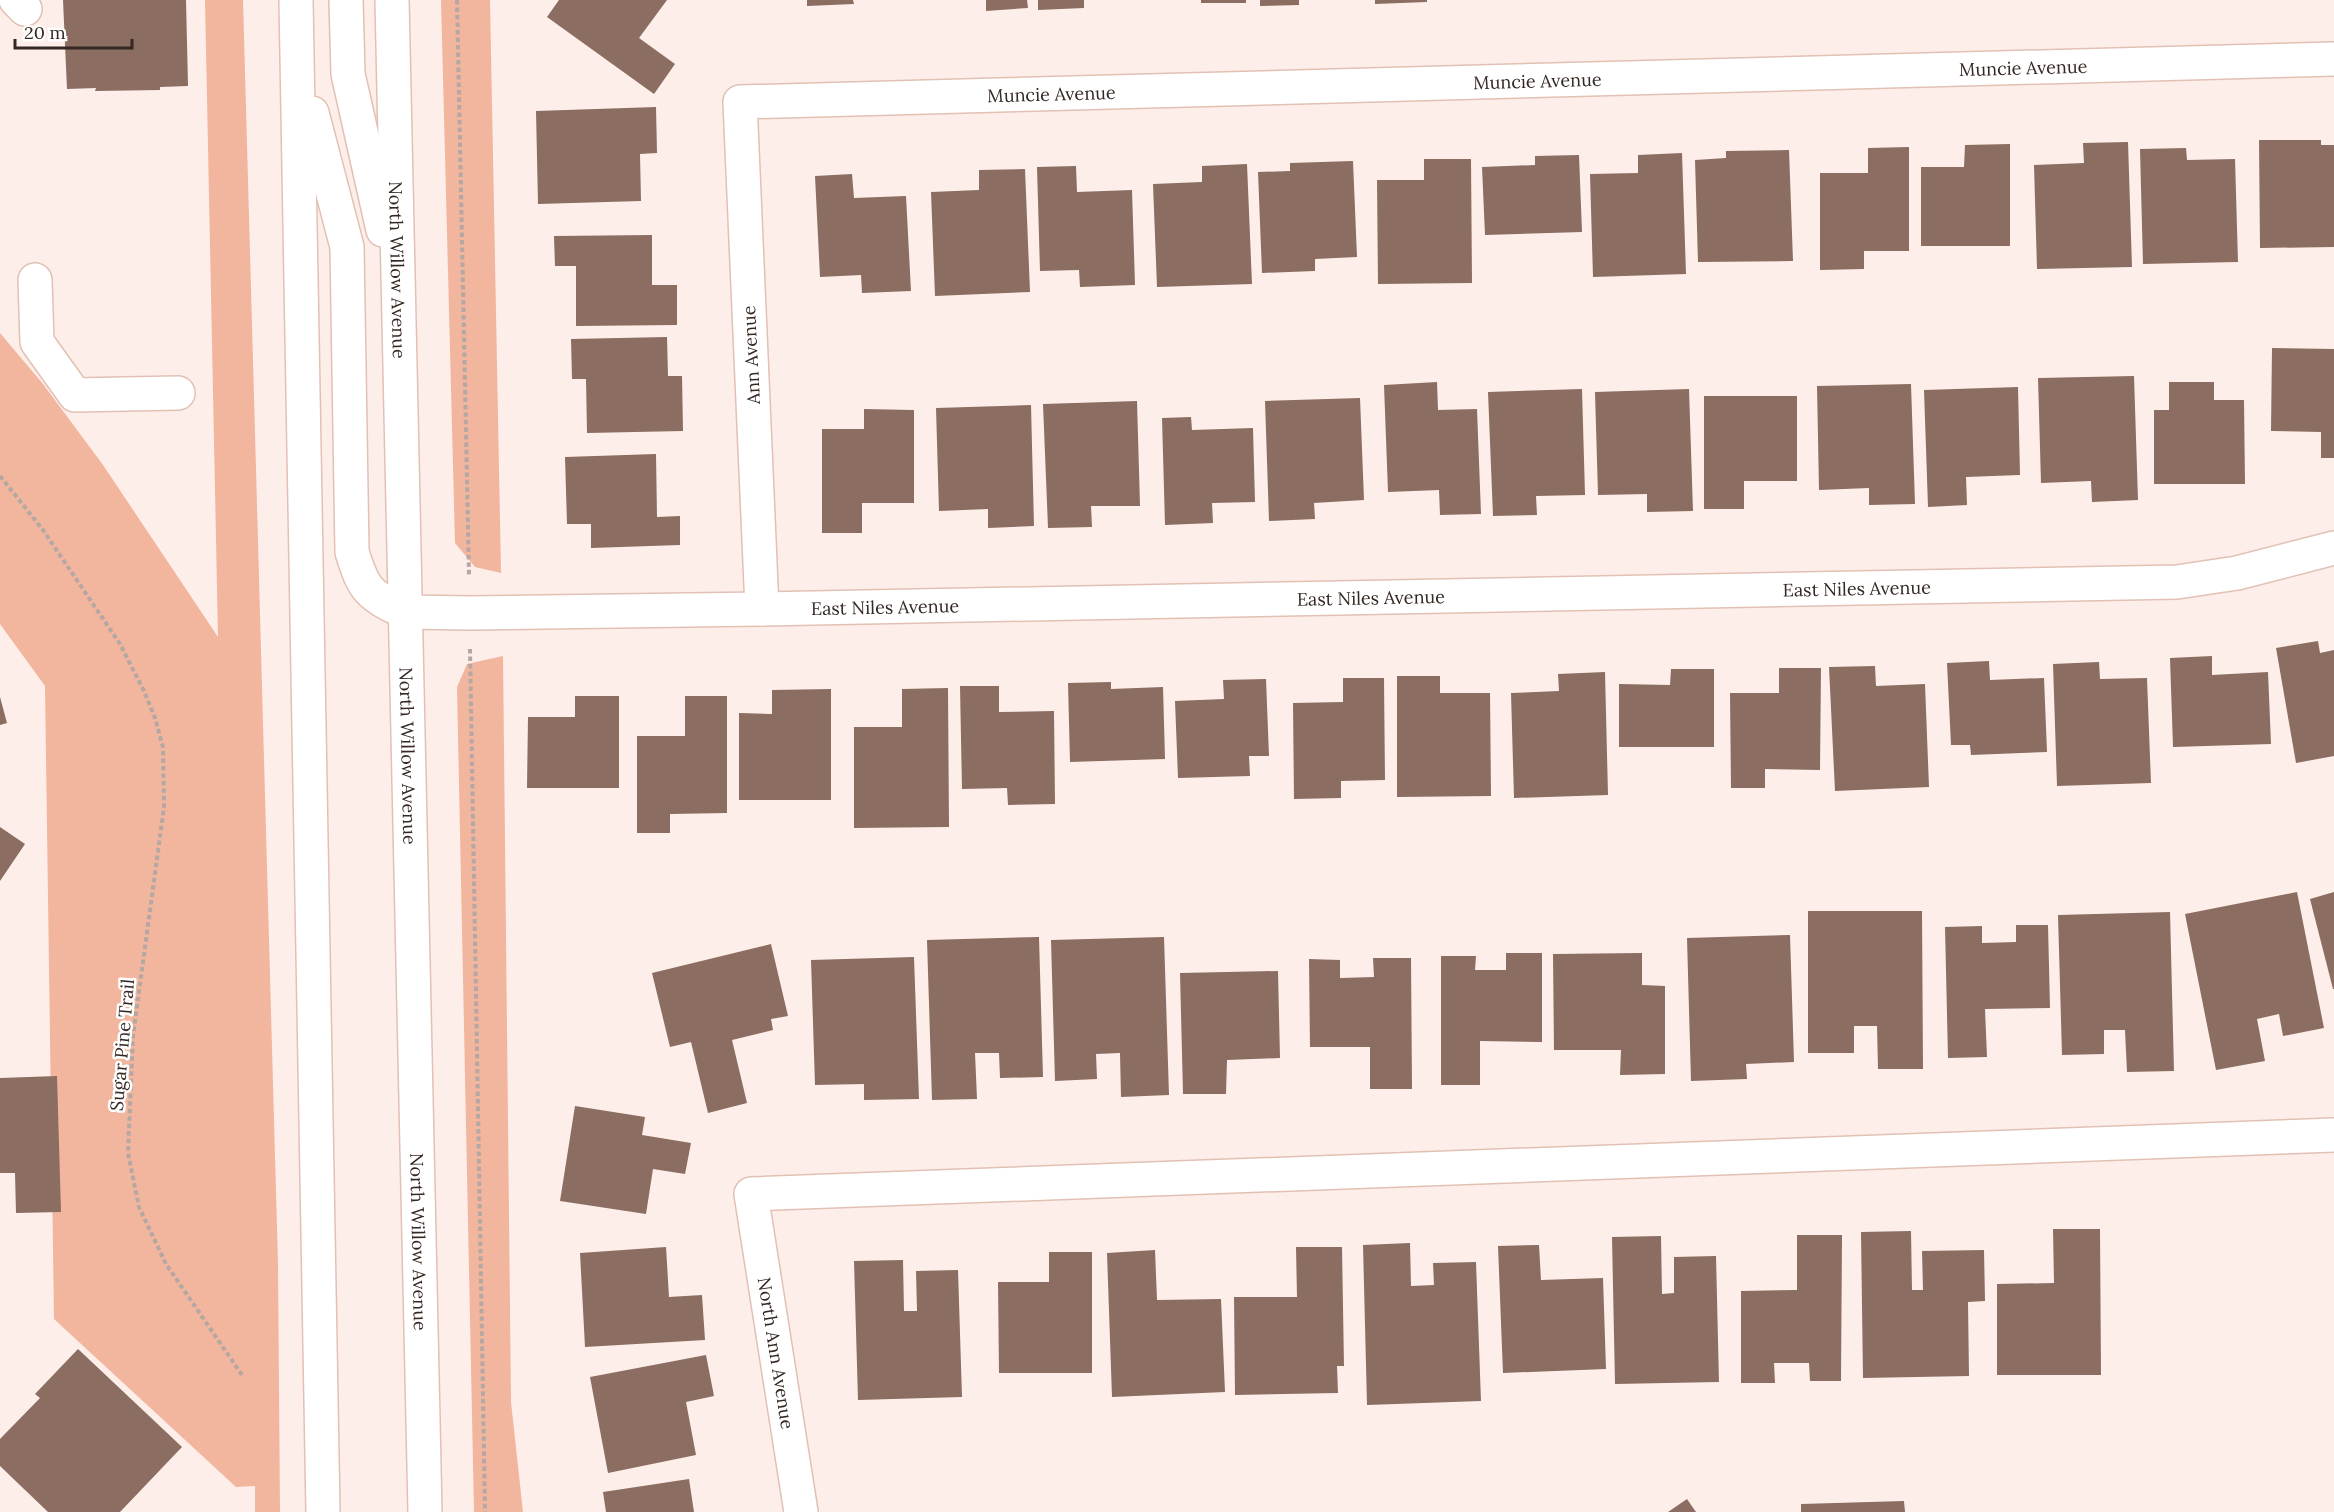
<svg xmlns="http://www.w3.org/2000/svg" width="2334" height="1512" font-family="Lora,serif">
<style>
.green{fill:#f2b59e}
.building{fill:#8b6d61}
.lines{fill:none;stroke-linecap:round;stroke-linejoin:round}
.minor-casing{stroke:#e2c1b4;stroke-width:36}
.major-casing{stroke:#e2c1b4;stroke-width:36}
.path{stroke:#b5a7a2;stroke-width:4;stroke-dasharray:4.5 3;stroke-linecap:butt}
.minor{stroke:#fff;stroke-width:33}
.major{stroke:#fff;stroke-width:33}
.labels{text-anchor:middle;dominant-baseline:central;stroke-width:5;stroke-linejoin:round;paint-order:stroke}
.street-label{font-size:18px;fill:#352823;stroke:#fff}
</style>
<rect width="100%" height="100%" fill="#fdeee9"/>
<g class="green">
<path d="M205 0H243L278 1264 280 1512H255V1486L236 1487 54 1319 45 686 0 624V333L43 384 103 465 218 637Z"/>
<path d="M441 0H490L501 573 475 567 455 543Z"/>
<path d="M503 656 511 1402 523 1512H474L457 687 467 664Z"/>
</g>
<g class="building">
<path d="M63 0H186L188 86 160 87V90L95 91 96 88 67 89Z"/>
<path d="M559 0H667L639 38 675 64 654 94 547 17Z"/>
<path d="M807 0H853L854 4 807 6Z"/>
<path d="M986 0H1027L1028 8 986 11Z"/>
<path d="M1038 0H1084V8L1038 10Z"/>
<rect x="1201" y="0" width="45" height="3"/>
<path d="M1260 0H1299V5L1260 6Z"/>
<path d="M1375 0H1427V2L1375 4Z"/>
<path d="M656 107 657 153 640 154 641 201 538 204 536 111Z"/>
<path d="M2259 140H2321V145H2334V247L2260 248Z"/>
<path d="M2128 142 2132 267 2037 269 2034 165 2084 163 2083 143Z"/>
<path d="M2010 144V246H1921V167H1964L1965 145Z"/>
<path d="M1909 147V251H1864V269L1820 270V173H1868V148Z"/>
<path d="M2186 148 2187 160 2235 159 2238 262 2143 264 2140 149Z"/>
<path d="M1789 150 1793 261 1698 262 1695 160 1726 158V151Z"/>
<path d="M1682 153 1686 274 1593 277 1590 174 1638 173V155Z"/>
<path d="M1579 155 1582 232 1485 235 1482 167 1535 165V156Z"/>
<path d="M1424 159H1471L1472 283 1378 284 1377 180H1424Z"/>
<path d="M1353 161 1357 257 1315 259V271L1262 273 1258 172 1290 171V163Z"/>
<path d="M1247 164 1252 284 1157 287 1153 184 1202 182V166Z"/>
<path d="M1076 166 1077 192 1132 190 1135 285 1080 287 1079 270 1040 271 1037 167Z"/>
<path d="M1025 169 1030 292 935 296 931 192 979 190V170Z"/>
<path d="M852 174 854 198 906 196 911 291 862 293 861 275 820 277 815 176Z"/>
<path d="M652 235V285H677V325L576 326V266H555L554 236Z"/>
<path d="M667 337 668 376H682L683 431 587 433 586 379H572L571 339Z"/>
<path d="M2272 348 2334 349V458H2321V432L2271 431Z"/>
<path d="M2134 376 2138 500 2092 502 2091 481 2041 483 2038 378Z"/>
<path d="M1437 382 1438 410 1477 409 1481 514 1440 515 1439 490 1388 492 1384 385Z"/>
<path d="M2169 382H2214V400H2244L2245 484H2154V410H2169Z"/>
<path d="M1911 384 1915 504 1869 505V488L1819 490 1817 386Z"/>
<path d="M2018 387 2020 475 1966 477 1967 505 1928 507 1924 390Z"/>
<path d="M1582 389 1585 495 1536 496 1537 515 1493 516 1488 392Z"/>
<path d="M1689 389 1693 511 1647 512V494L1598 495 1595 392Z"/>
<path d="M1704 396H1797V481H1744V509H1704Z"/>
<path d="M1360 398 1364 500 1314 503 1315 519 1269 521 1265 401Z"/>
<path d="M1137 401 1140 506H1091L1092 527 1048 528 1043 404Z"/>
<path d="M1031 405 1034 526 988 528V509L939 511 936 408Z"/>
<path d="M864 409 914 410V503H862V533H822V429H864Z"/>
<path d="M1191 417 1192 430 1253 428 1255 502 1212 503 1213 523 1165 525 1162 418Z"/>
<path d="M656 454 657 517 680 516V545L591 548V524H567L565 457Z"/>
<path d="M2318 641 2320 653 2334 650V756L2296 763 2276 648Z"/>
<path d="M2212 656V675L2268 672 2271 744 2173 747 2170 658Z"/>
<path d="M1989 661 1990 680 2044 678 2047 752 1971 755 1970 745H1951L1947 663Z"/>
<path d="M2099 662 2100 679 2147 678 2151 783 2057 786 2053 664Z"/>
<path d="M1875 666 1876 686 1925 684 1929 787 1835 791 1829 667Z"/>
<path d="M1779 668H1821L1820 770 1765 769V788H1731L1730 693H1779Z"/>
<path d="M1671 669H1714V747H1619V684L1670 685Z"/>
<path d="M1605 672 1608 795 1514 798 1511 693 1559 691 1558 674Z"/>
<path d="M1397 676H1440V693H1490L1491 796 1397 797Z"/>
<path d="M1343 678H1384L1385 780 1341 781V798L1294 799 1293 703 1343 702Z"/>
<path d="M1266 679 1269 756H1249L1250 776 1178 778 1175 701 1224 699 1223 680Z"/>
<path d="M1111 682V689L1163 687 1165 759 1070 762 1068 683Z"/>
<path d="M960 686H999V712L1054 711 1055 804 1008 805 1007 788 962 789Z"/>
<path d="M948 688 949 827 854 828V727H902V689Z"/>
<path d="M831 689V800H739V713L772 714V690Z"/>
<path d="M575 696H619V788H527L528 717H575Z"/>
<path d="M685 696H727V813L670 814V833H637V736H685Z"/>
<path d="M0 697 7 723 0 725Z"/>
<path d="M0 827 25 844 0 881Z"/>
<path d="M2297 892 2324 1028 2283 1036 2279 1014 2257 1019 2265 1061 2216 1070 2185 914Z"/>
<path d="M2334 892V989H2333L2310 899Z"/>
<path d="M1808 911H1922L1923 1069H1878L1877 1026H1854V1053H1808Z"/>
<path d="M2170 912 2174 1071 2127 1072 2125 1030H2104V1054L2062 1055 2058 915Z"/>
<path d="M2016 925H2048L2050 1008 1985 1009 1987 1057 1948 1058 1945 927 1982 926V943L2016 942Z"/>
<path d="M1790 935 1794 1062 1746 1064 1747 1079 1691 1081 1687 938Z"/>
<path d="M1039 937 1043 1077 1000 1078 999 1053H975L977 1099 932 1100 927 940Z"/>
<path d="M1164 937 1169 1095 1121 1097 1120 1053 1096 1054 1097 1079 1055 1081 1051 940Z"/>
<path d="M771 944 788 1016 771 1019 773 1030 732 1040 747 1103 708 1113 691 1042 670 1047 652 973Z"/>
<path d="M1506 953H1542V1042L1480 1041V1085H1441V956H1476L1475 970H1506Z"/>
<path d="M1642 953V985L1665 986V1074L1620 1075 1621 1050H1554L1553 954Z"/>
<path d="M914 957 919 1099 864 1100V1084L815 1085 811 960Z"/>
<path d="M1373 958H1411L1412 1089H1370V1047H1310L1309 959 1340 960V978L1374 977Z"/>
<path d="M1278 971 1280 1058 1227 1060 1226 1094H1183L1180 973Z"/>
<path d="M57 1076 61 1212 16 1213 15 1173H0V1078Z"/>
<path d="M575 1106 645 1117 642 1135 691 1143 685 1174 653 1169 646 1214 560 1201Z"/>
<path d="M2053 1229H2100L2101 1375H1997V1284L2054 1283Z"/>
<path d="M1911 1231 1912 1290H1923L1922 1251 1984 1250 1985 1301 1968 1302 1969 1376 1863 1378 1861 1232Z"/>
<path d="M1797 1235H1842L1841 1381H1810L1809 1363H1774L1775 1383H1741V1291L1797 1290Z"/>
<path d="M1661 1236 1662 1294 1674 1293V1257L1716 1256 1719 1382 1615 1384 1612 1237Z"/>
<path d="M1410 1243 1411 1286 1434 1285 1433 1263 1476 1262 1481 1401 1367 1405 1363 1245Z"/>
<path d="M1539 1245 1541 1280 1603 1278 1606 1369 1503 1373 1498 1246Z"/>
<path d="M666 1247 669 1297 702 1295 705 1340 585 1347 580 1253Z"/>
<path d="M1296 1247H1342L1344 1366H1337L1338 1393 1235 1395 1234 1297H1297Z"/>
<path d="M1155 1250 1157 1300 1221 1299 1225 1392 1112 1397 1107 1253Z"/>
<path d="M1049 1252H1092V1373H999L998 1282H1049Z"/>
<path d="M903 1260 904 1311H917L916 1271 958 1270 962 1397 858 1400 854 1261Z"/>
<path d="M78 1349 182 1447 120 1512H48L0 1466V1439L40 1398 35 1394Z"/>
<path d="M706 1355 714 1396 686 1402 696 1455 608 1473 590 1377Z"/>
<path d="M689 1479 694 1512H606L603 1492Z"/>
<path d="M1687 1499 1696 1512H1668Z"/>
<path d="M1904 1501 1905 1512H1801V1504Z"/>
</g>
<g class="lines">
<g class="minor-casing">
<g id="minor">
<path d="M16 0 25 9"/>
<path d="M35 280 37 342 75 395 178 393"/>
<path id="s1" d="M762 609 740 102 2334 59"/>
<path id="s2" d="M405 612 470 613 762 609 2177 582 2237 573 2334 548"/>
<path d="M801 1512 751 1194 2334 1135"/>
</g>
</g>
<g class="major-casing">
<g id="major">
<path d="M296 0 323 1512"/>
<path d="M346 0 348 74 383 230"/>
<path id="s3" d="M392 0 425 1512"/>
<path d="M312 113 347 247 352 552C364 591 369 595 405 612"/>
</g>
</g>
<g class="path">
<path d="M457 0 469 575"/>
<path d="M0 476 43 530 120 644 144 691 155 718 163 747 164 807 133 1036 128 1153 139 1207 166 1264 242 1375"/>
<path d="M470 649 485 1512"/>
</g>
<use href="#minor" class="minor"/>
<use href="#major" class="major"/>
</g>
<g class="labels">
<g class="street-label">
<text stroke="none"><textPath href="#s1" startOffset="1791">Muncie Avenue</textPath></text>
<text stroke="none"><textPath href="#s1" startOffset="1305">Muncie Avenue</textPath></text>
<text stroke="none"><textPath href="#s1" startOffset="819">Muncie Avenue</textPath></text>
<text stroke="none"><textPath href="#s3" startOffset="270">North Willow Avenue</textPath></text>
<text transform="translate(751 355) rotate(-93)">Ann Avenue</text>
<text stroke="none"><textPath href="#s2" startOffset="1452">East Niles Avenue</textPath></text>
<text stroke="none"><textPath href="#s2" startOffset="966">East Niles Avenue</textPath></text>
<text stroke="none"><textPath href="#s2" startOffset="480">East Niles Avenue</textPath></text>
<text stroke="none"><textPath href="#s3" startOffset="756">North Willow Avenue</textPath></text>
<text transform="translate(122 1045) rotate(-85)">Sugar Pine Trail</text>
<text stroke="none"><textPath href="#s3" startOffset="1242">North Willow Avenue</textPath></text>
<text transform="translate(776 1353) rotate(81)">North Ann Avenue</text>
</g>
</g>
<path d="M15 39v9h117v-9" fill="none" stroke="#352823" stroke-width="3"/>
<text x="24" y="39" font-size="18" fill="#352823" stroke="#ffffff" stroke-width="4.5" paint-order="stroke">20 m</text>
</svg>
